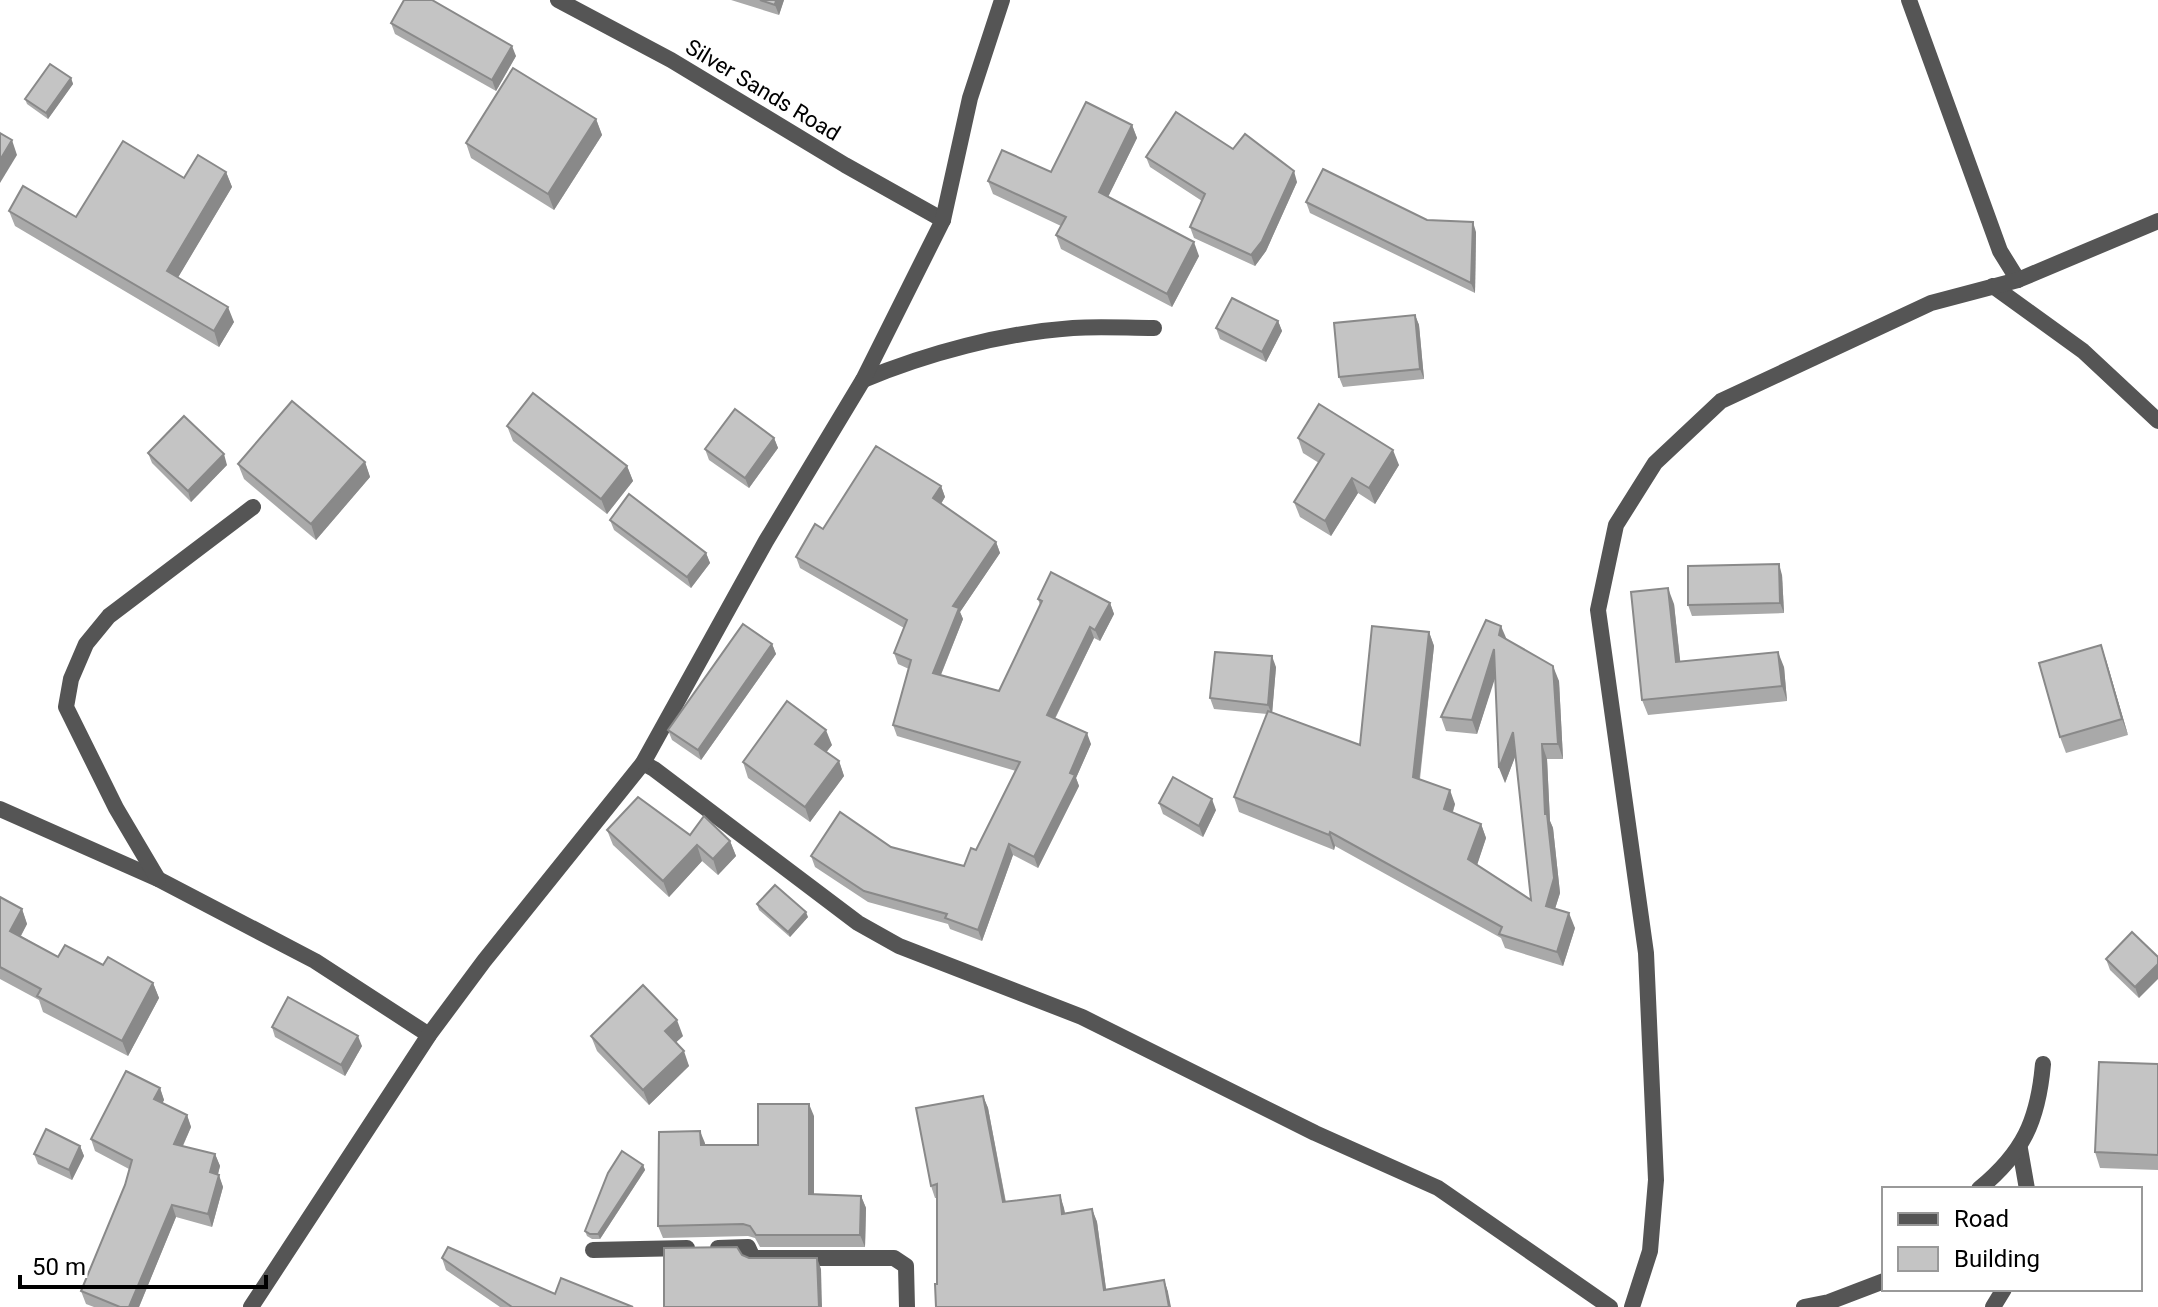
<svg xmlns="http://www.w3.org/2000/svg" width="2158" height="1307" font-family="Roboto,sans-serif">
<style>
.lines{fill:none;stroke-linecap:round;stroke-linejoin:round}
.street{stroke:#555;stroke-width:16}
.wall{fill:#a9a9a9}
.shaded-wall{fill:#898989}
.building{fill:#c4c4c4;stroke:#898989;stroke-width:2}
.labels{text-anchor:middle;dominant-baseline:central;stroke-width:6;stroke-linejoin:round;paint-order:stroke}
.street-label{font-size:22px;fill:#000;stroke:#fff}
</style>
<rect width="100%" height="100%" fill="#fff"/>
<g class="lines">
<g class="street">
<path d="M558 0 671 60 845 165 943 220"/>
<path d="M1909 0 2000 251 2018 280"/>
<path d="M1993 286 2083 351 2158 421"/>
<path d="M863 380C928 353 1003 333 1073 328 1100 326 1127 328 1154 328"/>
<path d="M643 763 654 769 858 923 899 946 1082 1017 1315 1133 1438 1188 1610 1307"/>
<path d="M0 809 158 879 315 961 429 1035"/>
<path d="M158 879 116 808 66 707 71 679 86 644 109 616 253 507"/>
<path d="M2020 1149 2027 1189"/>
<path d="M1979 1189C2023 1153 2038 1121 2043 1064"/>
<path d="M718 1248 748 1247 753 1258H894L906 1266 907 1307"/>
<path d="M593 1250 687 1248"/>
<path d="M251 1307 429 1035 484 961 643 763 766 541 863 380 943 220 970 98 1002 0"/>
<path d="M1632 1307 1650 1251 1656 1180 1646 953 1598 610 1616 525 1655 463 1721 401 1931 303 2018 280 2158 221"/>
<path d="M1804 1307 1829 1302 1884 1281"/>
<path d="M1993 1307 2004 1289"/>
</g>
</g>
<g class="wall">
<path d="M731 0H784L779 15Z"/>
<path d="M391 23 516 56 496 91 395 34Z"/>
<path d="M71 78 73 84 48 119 27 104 25 99Z"/>
<path d="M596 119 602 135 554 210 471 158 466 143Z"/>
<path d="M1132 125 1137 138 1108 197 1199 256 1172 307 1061 249 1056 235 1061 226 993 194 988 181 1051 172Z"/>
<path d="M1233 149 1297 182 1266 251 1255 266 1194 238 1190 227 1202 201 1150 167 1146 157Z"/>
<path d="M226 172 232 187 178 277 234 322 219 347 15 226 9 211 76 217 184 178Z"/>
<path d="M1306 202 1427 220 1476 232 1475 293 1310 213Z"/>
<path d="M1415 315 1419 325 1424 379 1343 387 1339 377Z"/>
<path d="M1278 321 1282 331 1266 362 1220 339 1216 328Z"/>
<path d="M507 426 627 466 633 481 607 514 513 441Z"/>
<path d="M774 438 778 448 749 488 709 460 705 449Z"/>
<path d="M1298 438 1399 465 1375 504 1358 493 1331 536 1300 517 1294 502 1319 463 1303 453Z"/>
<path d="M148 453 227 465 191 502 152 463Z"/>
<path d="M365 462 370 477 316 540 244 479 238 464Z"/>
<path d="M941 486 945 497 941 504 996 542 1000 553 960 612 963 619 941 675 999 691 1040 605 1038 599 1110 603 1114 614 1100 641 1094 638 1055 719 1091 744 1076 778 1079 786 1038 868 1013 855 982 941 950 929 948 924 868 902 815 867 811 856 891 847 964 866 976 850 1016 771 897 736 893 725 909 669 898 664 894 653 904 628 800 568 796 557 823 529Z"/>
<path d="M610 520 706 553 710 563 691 588 614 530Z"/>
<path d="M1782 575 1784 613 1692 616 1688 605Z"/>
<path d="M1674 604 1680 662 1784 667 1787 701 1648 715 1642 700Z"/>
<path d="M1429 632 1434 646 1420 779 1455 804 1453 812 1481 824 1486 838 1477 865 1531 900 1516 754 1505 783 1495 676 1477 734 1446 731 1441 717 1506 639 1559 681 1563 759H1547L1550 821 1553 828 1560 893 1555 909 1575 928 1563 966 1505 948 1501 938 1335 846 1334 850 1239 812 1234 797 1267 714 1214 709 1210 698 1276 667 1272 712 1360 745Z"/>
<path d="M772 644 776 654 701 760 672 740 668 730Z"/>
<path d="M2106 660 2128 735 2066 753 2060 737Z"/>
<path d="M832 745 826 752 839 761 844 776 810 822 748 778 743 762Z"/>
<path d="M1159 803 1216 810 1203 837 1163 814Z"/>
<path d="M607 830 690 835 730 841 736 856 718 875 702 861 669 897 613 845Z"/>
<path d="M0 897 22 909 27 924 21 936 58 957 103 965 153 983 159 998 128 1056 43 1012 39 1000 0 979Z"/>
<path d="M757 904 808 917 790 937 759 910Z"/>
<path d="M2158 957 2139 998 2110 970 2106 959Z"/>
<path d="M272 1027 362 1046 345 1076 275 1037Z"/>
<path d="M591 1036H683L676 1042 689 1066 649 1105 597 1051Z"/>
<path d="M2158 1064V1170L2100 1168 2095 1152Z"/>
<path d="M160 1088 164 1100 162 1103 187 1115 191 1127 183 1146 215 1154 220 1166 218 1174 223 1187 212 1227 176 1217 139 1307H94L86 1304 81 1291 125 1185 129 1169 95 1151 91 1139Z"/>
<path d="M983 1096 988 1108 1006 1202 1060 1195 1065 1213 1092 1209 1097 1222 1106 1290 1164 1280 1168 1292 937 1284V1198H935L931 1186Z"/>
<path d="M814 1116V1194L861 1196 866 1208 865 1247H760L755 1238 748 1236 663 1238 658 1226 705 1143V1145H758Z"/>
<path d="M80 1146 84 1156 72 1180 38 1164 34 1154Z"/>
<path d="M643 1165 645 1170 600 1239H592L587 1236 585 1231Z"/>
<path d="M442 1258 555 1294 633 1307H500L446 1270Z"/>
</g>
<g class="shaded-wall">
<path d="M776 0H784L779 15 775 5Z"/>
<path d="M512 46 516 56 496 91 492 80Z"/>
<path d="M71 78 73 84 48 119 46 113Z"/>
<path d="M596 119 602 135 554 210 548 194Z"/>
<path d="M1132 125 1137 138 1104 205 1099 192Z"/>
<path d="M12 140 17 155 0 183V160Z"/>
<path d="M1294 171 1297 182 1266 251 1255 266 1251 255Z"/>
<path d="M226 172 232 187 173 286 167 271Z"/>
<path d="M1473 222 1476 232 1475 293 1471 283Z"/>
<path d="M1194 242 1199 256 1172 307 1167 294Z"/>
<path d="M228 307 234 322 219 347 214 331Z"/>
<path d="M1415 315 1419 325 1424 379 1420 369Z"/>
<path d="M1278 321 1282 331 1266 362 1262 352Z"/>
<path d="M774 438 778 448 749 488 745 478Z"/>
<path d="M1393 450 1399 465 1375 504 1369 488Z"/>
<path d="M224 454 227 465 191 502 188 491Z"/>
<path d="M365 462 370 477 316 540 311 524Z"/>
<path d="M627 466 633 481 607 514 601 499Z"/>
<path d="M1352 478 1358 493 1331 536 1325 521Z"/>
<path d="M941 486 945 497 937 510 933 498Z"/>
<path d="M996 542 1000 553 960 612 963 619 937 684 933 673 953 606Z"/>
<path d="M706 553 710 563 691 588 687 577Z"/>
<path d="M1779 564 1782 575 1784 613 1780 603Z"/>
<path d="M1668 588 1674 604 1682 677 1676 662Z"/>
<path d="M1110 603 1114 614 1100 641 1095 630Z"/>
<path d="M1501 626 1507 640 1499 635Z"/>
<path d="M1090 627 1094 638 1051 726 1047 715Z"/>
<path d="M1429 632 1434 646 1418 791 1413 777Z"/>
<path d="M772 644 776 654 701 760 698 750Z"/>
<path d="M2101 645 2106 660 2128 735 2122 719Z"/>
<path d="M1494 649 1500 663 1477 734 1472 720Z"/>
<path d="M1778 652 1784 667 1787 701 1782 686Z"/>
<path d="M1272 656 1276 667 1272 715 1268 705Z"/>
<path d="M1553 666 1559 681 1563 759 1558 744Z"/>
<path d="M826 730 832 745 821 759 815 744Z"/>
<path d="M1513 732 1519 747 1505 783 1499 768Z"/>
<path d="M1087 733 1091 744 1076 778 1079 786 1038 868 1034 857Z"/>
<path d="M1542 744 1547 759 1550 821 1553 828 1560 893 1551 921 1546 906 1545 814Z"/>
<path d="M839 761 844 776 810 822 805 807Z"/>
<path d="M1450 790 1455 804 1449 823 1444 809Z"/>
<path d="M1212 799 1216 810 1203 837 1199 826Z"/>
<path d="M1481 824 1486 838 1474 874 1468 859Z"/>
<path d="M1330 832 1335 846 1334 850 1329 835Z"/>
<path d="M730 841 736 856 718 875 713 859Z"/>
<path d="M1009 844 1013 855 982 941 978 930Z"/>
<path d="M697 845 702 861 669 897 663 881Z"/>
<path d="M22 909 27 924 15 946 10 931Z"/>
<path d="M806 912 808 917 790 937 788 932Z"/>
<path d="M1569 913 1575 928 1563 966 1557 952Z"/>
<path d="M2158 964V979L2139 998 2135 987Z"/>
<path d="M153 983 159 998 128 1056 122 1041Z"/>
<path d="M677 1020 683 1036 671 1047 665 1031Z"/>
<path d="M358 1036 362 1046 345 1076 341 1065Z"/>
<path d="M684 1051 689 1066 649 1105 643 1090Z"/>
<path d="M160 1088 164 1100 158 1112 154 1099Z"/>
<path d="M983 1096 988 1108 1008 1215 1003 1202Z"/>
<path d="M809 1104 814 1116V1206L809 1194Z"/>
<path d="M187 1115 191 1127 178 1156 174 1144Z"/>
<path d="M700 1131 705 1143V1157L701 1145Z"/>
<path d="M80 1146 84 1156 72 1180 69 1170Z"/>
<path d="M215 1154 220 1166 215 1185 210 1172Z"/>
<path d="M643 1165 645 1170 600 1239 598 1234Z"/>
<path d="M219 1175 223 1187 212 1227 208 1214Z"/>
<path d="M1060 1195 1064 1208 1067 1226 1062 1214Z"/>
<path d="M861 1196 866 1208 865 1247 860 1235Z"/>
<path d="M172 1205 176 1217 139 1307H129Z"/>
<path d="M1092 1209 1097 1222 1108 1303 1104 1290Z"/>
<path d="M817 1258 821 1269 822 1307H819Z"/>
<path d="M1164 1280 1168 1292 1171 1307H1169Z"/>
</g>
<g class="building">
<path d="M404 0H432L512 46 492 80 391 23Z"/>
<path d="M760 0H776L775 5Z"/>
<path d="M50 64 71 78 46 113 25 99Z"/>
<path d="M513 68 596 119 548 194 466 143Z"/>
<path d="M1086 102 1132 125 1099 192 1194 242 1167 294 1056 235 1066 217 988 181 1002 150 1051 172Z"/>
<path d="M1176 112 1233 149 1245 134 1294 171 1262 241 1251 255 1190 227 1205 194 1146 157Z"/>
<path d="M0 133 12 140 0 160Z"/>
<path d="M123 141 184 178 198 155 226 172 167 271 228 307 214 331 9 211 23 186 76 217Z"/>
<path d="M1323 169 1427 220 1473 222 1471 283 1306 202Z"/>
<path d="M1232 298 1278 321 1262 352 1216 328Z"/>
<path d="M1415 315 1420 369 1339 377 1334 323Z"/>
<path d="M533 393 627 466 601 499 507 426Z"/>
<path d="M292 401 365 462 311 524 238 464Z"/>
<path d="M1319 404 1393 450 1369 488 1352 478 1325 521 1294 502 1324 454 1298 438Z"/>
<path d="M735 409 774 438 745 478 705 449Z"/>
<path d="M184 416 224 454 188 491 148 453Z"/>
<path d="M876 446 941 486 933 498 996 542 953 606 959 608 933 673 999 691 1042 601 1038 599 1051 572 1110 603 1095 630 1090 627 1047 715 1087 733 1070 773 1075 775 1034 857 1009 844 978 930 945 918 947 914 864 891 811 856 840 812 891 847 964 866 971 848 976 850 1020 762 893 725 911 660 894 653 907 620 796 557 815 524 823 529Z"/>
<path d="M629 494 706 553 687 577 610 520Z"/>
<path d="M1779 564 1780 603 1688 605V566Z"/>
<path d="M1668 588 1676 662 1778 652 1782 686 1642 700 1631 592Z"/>
<path d="M1486 620 1501 626 1499 635 1553 666 1558 744H1542L1545 814H1547L1554 878 1546 906 1569 913 1557 952 1499 934 1502 927 1330 832 1329 835 1234 797 1268 711 1360 745 1372 626 1429 632 1413 777 1450 790 1444 809 1481 824 1468 859 1531 900 1513 732 1499 768 1494 649 1472 720 1441 717Z"/>
<path d="M743 624 772 644 698 750 668 730Z"/>
<path d="M2101 645 2122 719 2060 737 2039 663Z"/>
<path d="M1215 652 1272 656 1268 705 1210 698Z"/>
<path d="M787 701 826 730 815 744 839 761 805 807 743 762Z"/>
<path d="M1173 777 1212 799 1199 826 1159 803Z"/>
<path d="M638 797 690 835 704 816 730 841 713 859 697 845 663 881 607 830Z"/>
<path d="M775 885 806 912 788 932 757 904Z"/>
<path d="M0 897 22 909 10 931 58 957 65 945 103 965 108 957 153 983 122 1041 37 996 41 989 0 967Z"/>
<path d="M2132 932 2158 957V964L2135 987 2106 959Z"/>
<path d="M643 985 677 1020 665 1031 684 1051 643 1090 591 1036Z"/>
<path d="M288 997 358 1036 341 1065 272 1027Z"/>
<path d="M2099 1062 2158 1064V1155L2095 1152Z"/>
<path d="M126 1071 160 1088 154 1099 187 1115 174 1144 215 1154 210 1172 219 1175 208 1214 172 1205 129 1307H120L81 1291 125 1185 132 1160 91 1139Z"/>
<path d="M983 1096 1003 1202 1060 1195 1062 1214 1092 1209 1104 1290 1164 1280 1169 1307H936L935 1284H937V1184L931 1186 916 1108Z"/>
<path d="M758 1104H809V1194L861 1196 860 1235H756L750 1226 743 1224 658 1226 659 1132 700 1131 701 1145H758Z"/>
<path d="M46 1129 80 1146 69 1170 34 1154Z"/>
<path d="M622 1151 643 1165 598 1234H590L585 1231 608 1173Z"/>
<path d="M448 1247 555 1294 561 1278 633 1307H512L442 1258Z"/>
<path d="M737 1247 742 1255 749 1258H817L819 1307H664V1248Z"/>
</g>
<g class="labels">
<g class="street-label">
<text transform="translate(763 90) rotate(31)">Silver Sands Road</text>
</g>
</g>
<rect x="1882" y="1187" width="260" height="104" fill="#ffffff" stroke="#999999" stroke-width="2"/>
<rect x="1898" y="1213" width="40" height="12" fill="#555555" stroke="#999999" stroke-width="2"/>
<text x="1954" y="1227" font-size="24" fill="#000000">Road</text>
<rect x="1898" y="1247" width="40" height="24" fill="#c4c4c4" stroke="#999999" stroke-width="2"/>
<text x="1954" y="1267" font-size="24" fill="#000000">Building</text>
<path d="M20 1275v12h246v-12" fill="none" stroke="#000000" stroke-width="4"/>
<text x="32" y="1275" font-size="24" fill="#000000" stroke="#ffffff" stroke-width="6" paint-order="stroke">50 m</text>
</svg>
